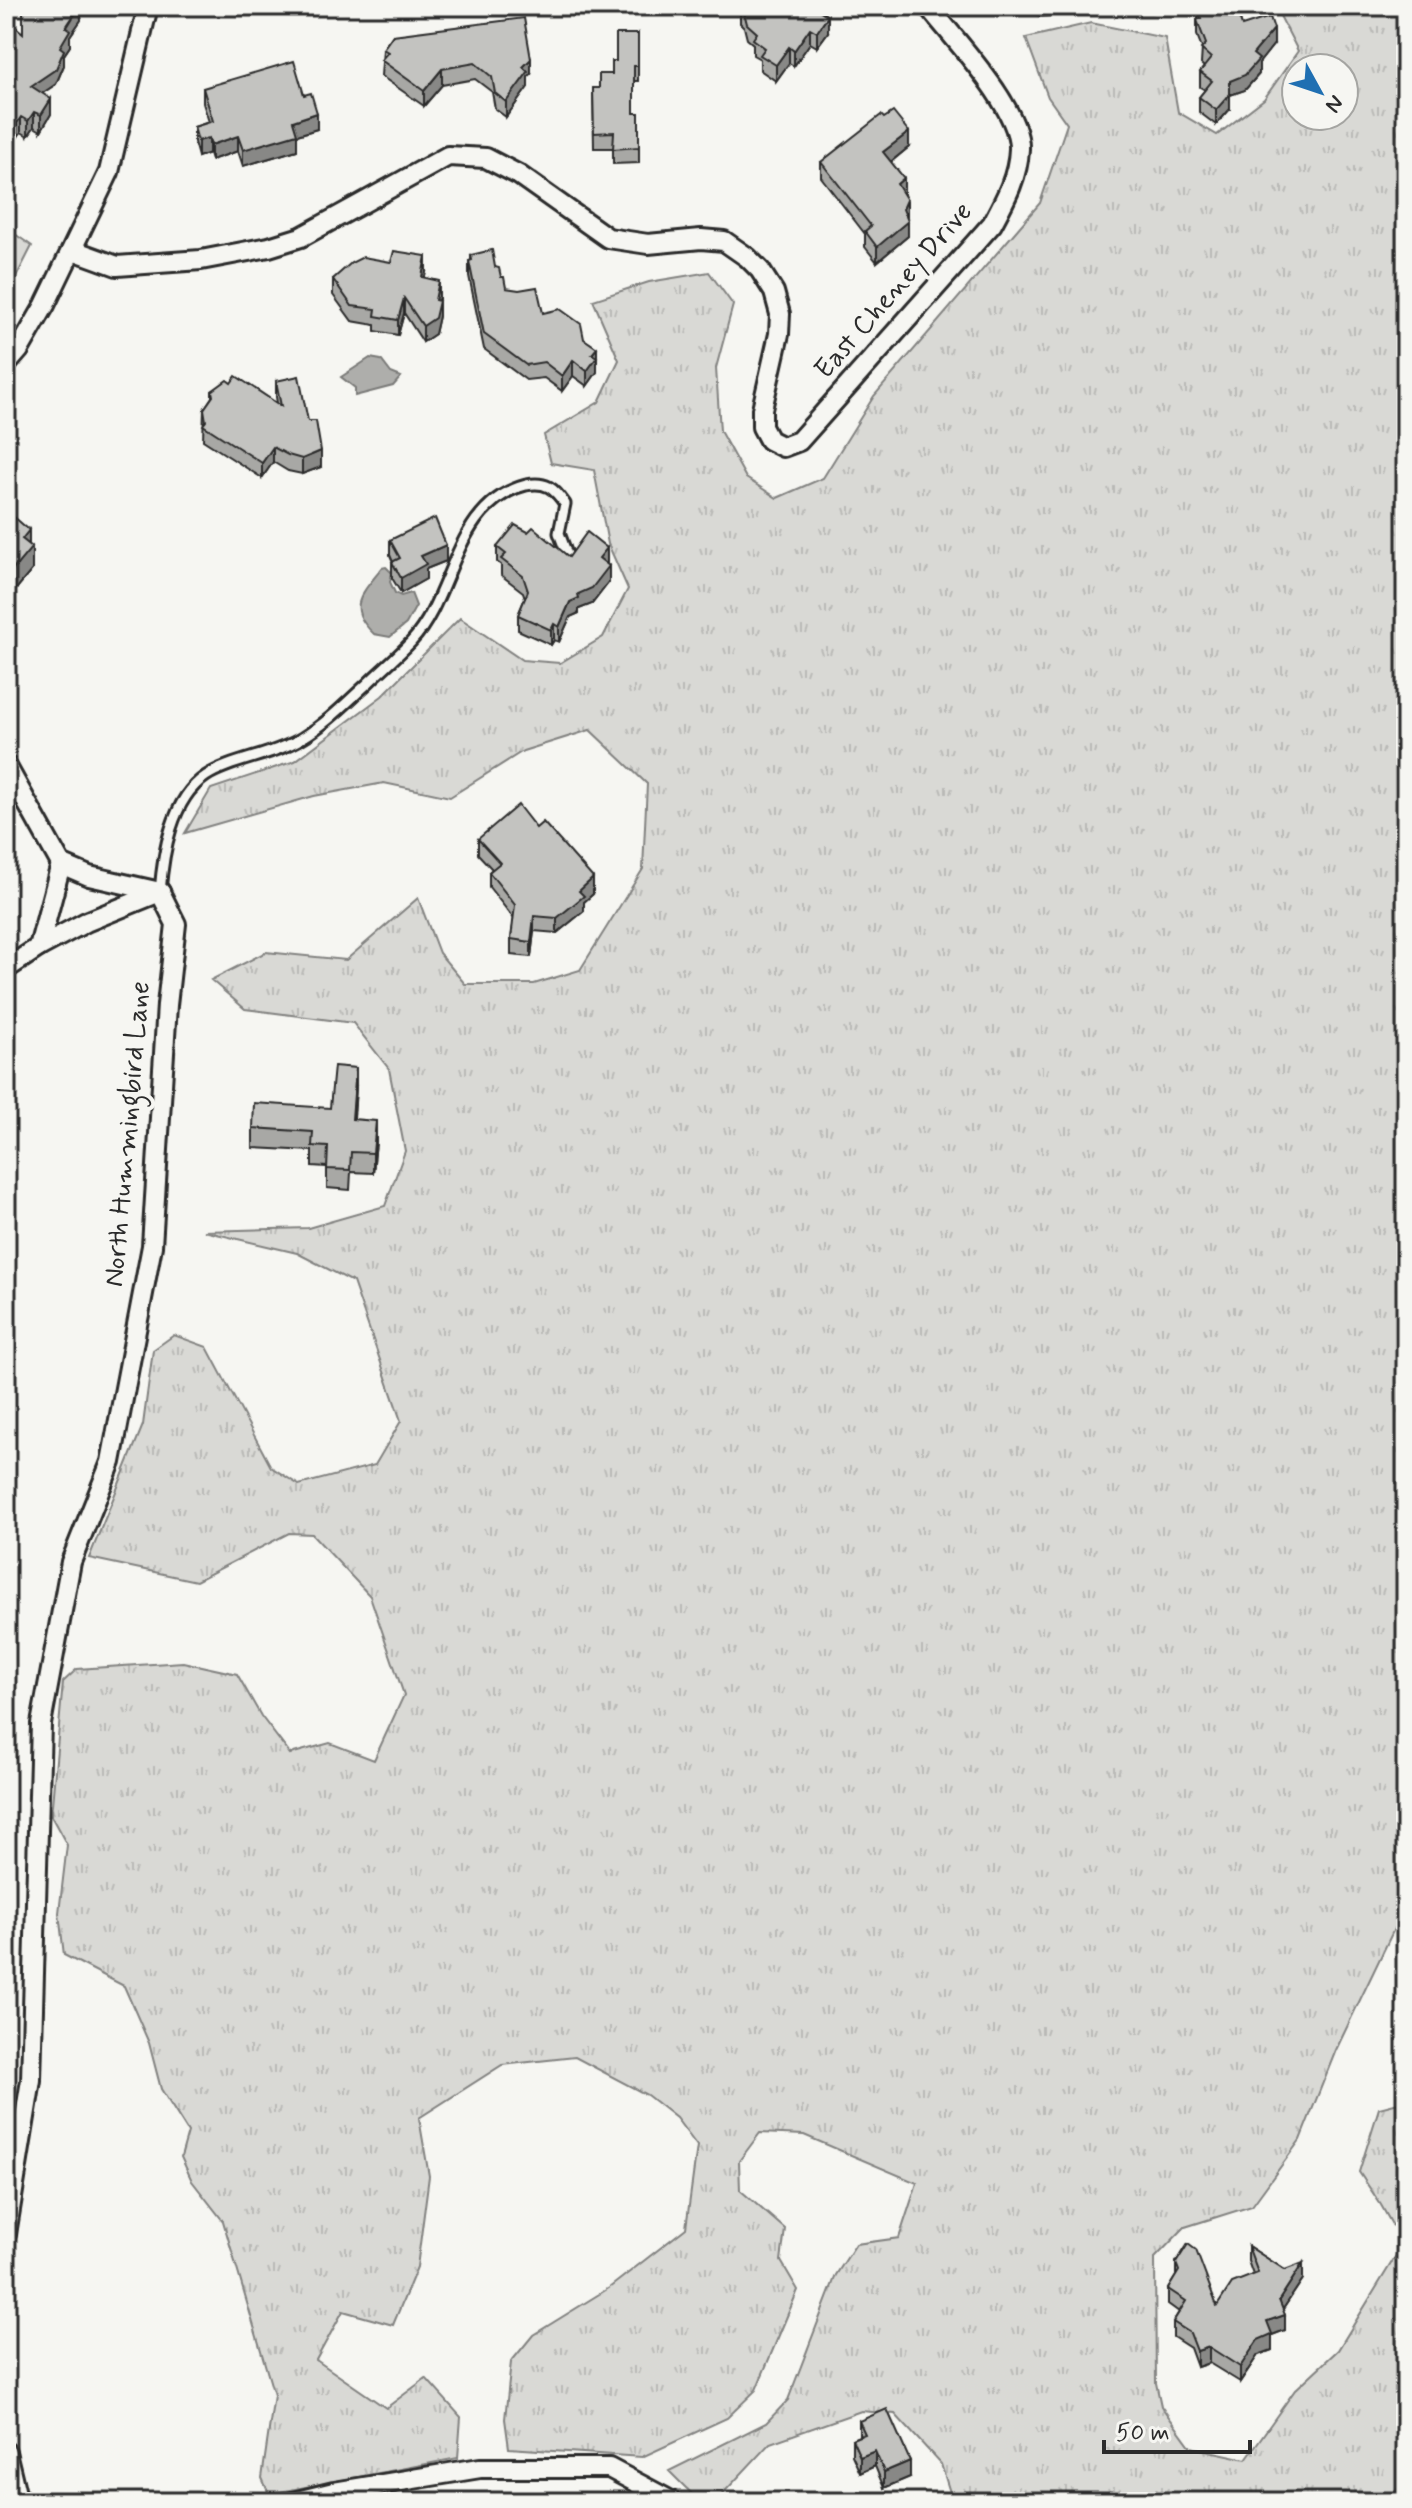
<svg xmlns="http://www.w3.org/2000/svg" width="1412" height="2508" font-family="Mynerve,sans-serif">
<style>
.grass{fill:url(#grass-tufts);stroke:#828280;stroke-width:2;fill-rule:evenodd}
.water{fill:#aeaeab;stroke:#7a7a78;stroke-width:2}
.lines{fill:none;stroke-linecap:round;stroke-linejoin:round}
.service-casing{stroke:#2b2b2b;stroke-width:15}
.minor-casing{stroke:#2b2b2b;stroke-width:24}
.service{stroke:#f6f6f2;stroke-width:9}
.minor{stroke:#f6f6f2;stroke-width:18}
.wall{fill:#a8a8a5;stroke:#2b2b2b;stroke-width:2}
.shaded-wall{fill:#888886;stroke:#2b2b2b;stroke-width:2}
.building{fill:#c3c3c0;stroke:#2b2b2b;stroke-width:2}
.labels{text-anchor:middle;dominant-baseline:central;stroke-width:8;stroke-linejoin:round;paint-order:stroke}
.street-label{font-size:28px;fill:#2b2b2b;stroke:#f6f6f2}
</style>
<defs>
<pattern id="grass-tufts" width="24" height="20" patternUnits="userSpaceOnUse" patternTransform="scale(2)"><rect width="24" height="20" fill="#d9d9d5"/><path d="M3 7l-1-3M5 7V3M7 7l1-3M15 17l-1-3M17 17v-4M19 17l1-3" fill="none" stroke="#babab7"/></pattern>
</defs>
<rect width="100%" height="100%" fill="#f6f6f2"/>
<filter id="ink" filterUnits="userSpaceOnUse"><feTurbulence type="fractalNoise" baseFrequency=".0125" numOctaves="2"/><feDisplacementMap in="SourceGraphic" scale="16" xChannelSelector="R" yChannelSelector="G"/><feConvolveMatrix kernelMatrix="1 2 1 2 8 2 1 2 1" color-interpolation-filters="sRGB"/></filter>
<g filter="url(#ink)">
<g class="grass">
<path d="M1275 6H1406V1904L1336 2050 1300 2140 1252 2206 1185 2227 1155 2258 1156 2383 1161 2406 1191 2447 1246 2459 1295 2390 1338 2350 1403 2244 1381 2205 1359 2172 1379 2108 1406 2101V2491L1399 2502H953L941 2464 895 2414 861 2411 770 2443 715 2502H700L669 2471 766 2423 788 2400 836 2275 856 2244 899 2238 917 2183 804 2135 760 2133 739 2161 740 2190 785 2229 781 2261 798 2290 756 2390 727 2418 642 2457 509 2448 505 2419 511 2362 533 2335 609 2288 686 2228 697 2146 676 2118 647 2095 575 2057 502 2065 419 2118 429 2176 417 2267 393 2325 343 2311 316 2360 386 2408 426 2378 461 2417 458 2458 269 2494 262 2478 274 2395 223 2221 192 2181 181 2157 188 2132 161 2089 149 2043 124 1986 64 1955 59 1913 67 1845 51 1816 63 1682 77 1669 183 1662 237 1674 261 1716 290 1754 330 1743 374 1760 404 1695 370 1596 312 1534 289 1533 196 1581 89 1558 143 1425 153 1350 174 1335 207 1347 271 1467 299 1485 375 1465 401 1421 353 1282 297 1253 204 1231 308 1228 385 1206 405 1151 389 1069 353 1023 245 1009 211 980 266 952 346 960 418 898 439 953 465 984H534L580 970 643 869 647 784 590 730 523 751 450 797 384 783 314 796 185 833 211 789 295 761 382 696 460 618 522 660 560 663 603 637 628 589 608 544 594 470 551 463 544 435 599 402 619 360 593 300 649 282 709 272 733 305 716 368 720 431 746 478 777 498 823 478 874 396 1040 203 1067 124 1048 97 1026 38 1091 23 1165 38 1178 112 1217 135 1264 99 1298 51ZM1296 68H1344V116H1296Z"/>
<path d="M12 232 32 246 6 297V234Z"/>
</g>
<g class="water">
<path d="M370 358 381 360 391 373 401 377 393 386 355 396V388L341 377Z"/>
<path d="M386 567 392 573 390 582 395 593 401 596 411 593 416 606 406 624 390 637 374 634C345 607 362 594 382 568Z"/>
</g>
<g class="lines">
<g class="service-casing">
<g id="service">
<path d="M1036 6 1042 10 1093 6"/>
<path d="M1127 6H1152"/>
<path d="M160 892C163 854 171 799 206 776 230 760 275 755 302 738 327 723 345 704 367 684 381 670 397 657 411 642 455 595 453 504 526 485 546 481 554 488 565 504L559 533 568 557"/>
</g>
</g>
<g class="minor-casing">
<g id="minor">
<path d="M73 250 117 266 201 260 269 247 301 237 448 156 486 158 519 175 608 238 648 244 701 239 724 241 747 257 760 270 774 292 780 314 779 334 762 409V427L769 440 783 447 799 441 992 224C1005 200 1018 177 1019 149 1021 109 954 39 928 6"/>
<path d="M6 365 19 350 45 305 109 172 148 6"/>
<path d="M6 765 61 864 89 876 160 892"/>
<path d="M39 947 61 864"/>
<path d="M6 969 39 947 86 922 160 892"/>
<path d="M6 2234 31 2080 41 1724 71 1562 111 1462 152 1246 167 1005 176 924 160 892"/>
<path d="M6 2452 18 2502"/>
<path d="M293 2502 334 2492 480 2468H609L673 2502"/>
</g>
</g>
<use href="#service" class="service"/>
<use href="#minor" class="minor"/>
</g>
<g class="wall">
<path d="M81 6V20L70 36V46L64 55V65L56 84 42 93 51 114 41 131 34 127 28 136 21 132 17 138 6 132V30L23 33Z"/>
<path d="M1207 6H1235L1242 26 1274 44 1259 63V74L1245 90 1230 95V109L1216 125 1199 112V97L1205 90 1200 87V72L1204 67 1201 64 1202 48 1197 35V20L1198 19V11L1207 7Z"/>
<path d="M740 7 828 32 817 47 810 43 794 66 789 63 776 81 760 70V59L753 55V44L747 39 744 27 740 23Z"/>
<path d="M638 34V81H634V113H639V163L613 164V148H594L593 88H599L612 74 616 61Z"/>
<path d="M393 35 531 74 528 77V87L506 117 495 109 492 92 475 79 442 85 424 106 381 76 383 49Z"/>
<path d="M203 88 304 95 317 129 297 135V150L243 166 238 151 211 160 209 153 198 157 194 142V127L209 122 203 103Z"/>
<path d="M909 147 891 162 904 194 907 215 908 236 877 262 865 247V234L821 177V162Z"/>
<path d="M471 255 495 267 506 288 597 348V372L587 386 573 376 562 391 544 378 526 380 484 349 469 276V261H471Z"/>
<path d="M426 272 424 278 439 296V316L435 334 423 342 404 313 398 335 375 331V325L352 321 333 295V279Z"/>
<path d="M276 381 308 421 321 467 302 474 288 471 273 462 262 478 203 440 204 409 212 397V391L231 383 277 403 276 397Z"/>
<path d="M6 510 29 546 32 570 7 600Z"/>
<path d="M390 540 446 561 426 569V579L401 593 392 578V562H393L390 555Z"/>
<path d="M497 547 569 557 607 564 609 582 592 604 579 609V613L570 617 559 642 554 640 551 645 518 630V615L525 598 523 592 501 575V565L497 562Z"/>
<path d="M478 839 593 894 584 902V911L557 933 534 931 531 957 511 955V939L514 919 489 887V872L492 869 478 854Z"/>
<path d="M356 1087 354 1119 376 1141 373 1173 351 1172 350 1190 327 1188V1167L312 1166V1151L253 1148V1128L330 1108Z"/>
<path d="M1248 2246 1285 2270 1303 2279 1283 2309 1285 2330 1272 2335V2350L1258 2355 1240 2382 1209 2363 1197 2367 1190 2348 1173 2337V2322L1179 2312 1168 2304V2289L1176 2276V2263L1217 2306 1253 2275 1248 2261Z"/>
<path d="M859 2421 910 2477 884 2488 875 2466 860 2473 852 2455V2439L859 2436Z"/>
</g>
<g class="shaded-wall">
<path d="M80 6 81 20 70 36V46L64 55V65L56 84 31 101V86Z"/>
<path d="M828 16V32L817 47V32Z"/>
<path d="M810 28V43L794 66V51Z"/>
<path d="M1274 29V44L1259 63V74L1245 90 1230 95V109L1216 125V110L1230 81Z"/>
<path d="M789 47V63L776 81V65Z"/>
<path d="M531 59V74L528 77V87L506 117V102L523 67Z"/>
<path d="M442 69V85L424 106V91Z"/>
<path d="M51 99V114L41 131V115Z"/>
<path d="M34 112V127L28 136V121Z"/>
<path d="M317 113V129L297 135V150L243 166V150L293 121Z"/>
<path d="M21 117V132L17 138V123Z"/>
<path d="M909 132V147L883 168V152Z"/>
<path d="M238 136V151L211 160V145Z"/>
<path d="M209 138V153L198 157V141Z"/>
<path d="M904 178V194L897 200V184Z"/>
<path d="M907 200V215L903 225 908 221V236L877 262V247L903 209Z"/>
<path d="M426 256V272L422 292V277Z"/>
<path d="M439 281V296L435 315V300Z"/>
<path d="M404 298V313L398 335V320Z"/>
<path d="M439 301V316L435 334 423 342V326Z"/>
<path d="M597 348V372L587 386V371L592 354Z"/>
<path d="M573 360V376L562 391V376Z"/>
<path d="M273 447V462L262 478V463Z"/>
<path d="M321 451V467L302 474V459Z"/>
<path d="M29 530V550L32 547V570L7 600V577L22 539Z"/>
<path d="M446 545V561L426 569V579L401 593V578L421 556Z"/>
<path d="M607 548V564L599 574V558Z"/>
<path d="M609 566V582L592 604 579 609V613L570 617 559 642V627L570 602Z"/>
<path d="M554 624V640L551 645V630Z"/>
<path d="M593 878V894L584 902V911L557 933V918L579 891Z"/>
<path d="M534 916V931L531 957V942Z"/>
<path d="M356 1068V1087L352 1139V1119Z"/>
<path d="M376 1121V1141L373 1173V1153Z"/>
<path d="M1303 2263V2279L1279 2315V2300Z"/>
<path d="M1285 2315V2330L1272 2335V2350L1258 2355 1240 2382V2367L1267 2321Z"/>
<path d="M1209 2347V2363L1197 2367V2351Z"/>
<path d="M875 2451V2466L860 2473V2457Z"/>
<path d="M910 2461V2477L884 2488V2472Z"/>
</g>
<g class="building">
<path d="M23 6H80L66 27 70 30 60 47 64 50 56 69 31 86 51 99 41 115 34 112 28 121 21 117 17 123 6 116V30L11 23 23 33Z"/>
<path d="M741 6H813L828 16 817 32 810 28 794 51 789 47 776 65 760 55 765 48 753 39 757 33 747 24 744 12 740 7Z"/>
<path d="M1208 6H1235L1242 26 1270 17 1274 29 1253 54 1259 59 1245 75 1230 81V94L1216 110 1199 97 1212 81 1200 72 1211 58 1201 49 1206 44 1197 20 1201 18 1198 11Z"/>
<path d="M524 18 531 59 523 67 528 72 506 102 495 93 492 77 475 63 442 69 424 91 381 60 388 52 383 49 393 35Z"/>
<path d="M616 34H638V66H634V113H639V147L613 149 614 132 594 133 593 88H599V74H612V61H616Z"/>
<path d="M294 61 304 95 311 93 317 113 293 121 297 134 243 150 238 136 211 145 209 138 198 141 194 127 213 121 203 88Z"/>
<path d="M893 112 909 132 883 152 904 178 897 184 907 200 903 209 908 221 877 247 865 231 871 226 821 162 881 115 884 118Z"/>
<path d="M492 250 495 267 499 268 501 277H504L506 288 519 290 537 287 543 313 560 309 581 324 584 339 597 348 592 354 597 357 587 371 573 360 562 376 544 362 526 365 484 334 469 261 472 260 471 255Z"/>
<path d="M394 251 426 256 422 277 439 281 435 300 439 301 435 318 423 326 404 298 398 320 375 316 376 309 352 306 333 279 351 263 363 257 391 262Z"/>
<path d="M236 376 281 406 276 381 299 376 308 421H316L321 451 302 459 288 455 273 447 262 463 203 425 206 421 204 409 213 396 212 391 227 380 231 383Z"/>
<path d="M6 510 29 530 22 539 32 547 7 577Z"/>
<path d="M435 518 446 545 421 556 426 564 401 578 392 562 400 558 390 540Z"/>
<path d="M515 525 528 532 533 527 569 557 587 532 607 548 599 558 609 566 592 588 578 594 579 598 570 602 559 627 554 624 551 630 518 615 528 591 523 576 501 559 506 554 497 547Z"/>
<path d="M518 805 536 828 543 822 593 878 579 891 584 896 557 918 534 916 531 942 511 939 515 905 489 872 500 863 478 839Z"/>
<path d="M334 1066 356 1068 352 1119 376 1121 373 1153 351 1152 350 1170 327 1169 328 1147 312 1146 313 1132 253 1128 254 1103 330 1108Z"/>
<path d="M1188 2244 1196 2250 1217 2306 1232 2283 1258 2273 1248 2246 1285 2270 1303 2263 1279 2300 1285 2315 1267 2321 1272 2334 1258 2340 1240 2367 1209 2347 1197 2351 1190 2333 1173 2322 1186 2301 1168 2289 1179 2271 1176 2263Z"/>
<path d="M887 2409 910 2461 884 2472 875 2451 860 2457 852 2439 865 2434 859 2421Z"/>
<path d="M485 2499 511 2502H485Z"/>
</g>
</g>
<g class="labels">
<g class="street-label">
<text transform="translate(894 291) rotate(-49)">East Cheney Drive</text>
<text transform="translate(128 1134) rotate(-85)">North Hummingbird Lane</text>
</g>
</g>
<rect width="1412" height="2508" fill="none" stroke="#f6f6f2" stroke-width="32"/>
<rect x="16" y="16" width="1380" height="2476" fill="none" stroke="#2b2b2b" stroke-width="3" filter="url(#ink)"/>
<g transform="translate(1320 92) rotate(130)"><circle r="38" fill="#f6f6f2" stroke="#a5a5a2" stroke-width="2"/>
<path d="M0-6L14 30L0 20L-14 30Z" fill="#1f6fb2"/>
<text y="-12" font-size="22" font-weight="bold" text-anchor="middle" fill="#2b2b2b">N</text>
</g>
<path d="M1104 2440v12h146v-12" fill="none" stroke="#2b2b2b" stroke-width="4"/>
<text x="1116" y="2440" font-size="24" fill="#2b2b2b" stroke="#f6f6f2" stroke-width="6" paint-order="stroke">50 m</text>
</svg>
